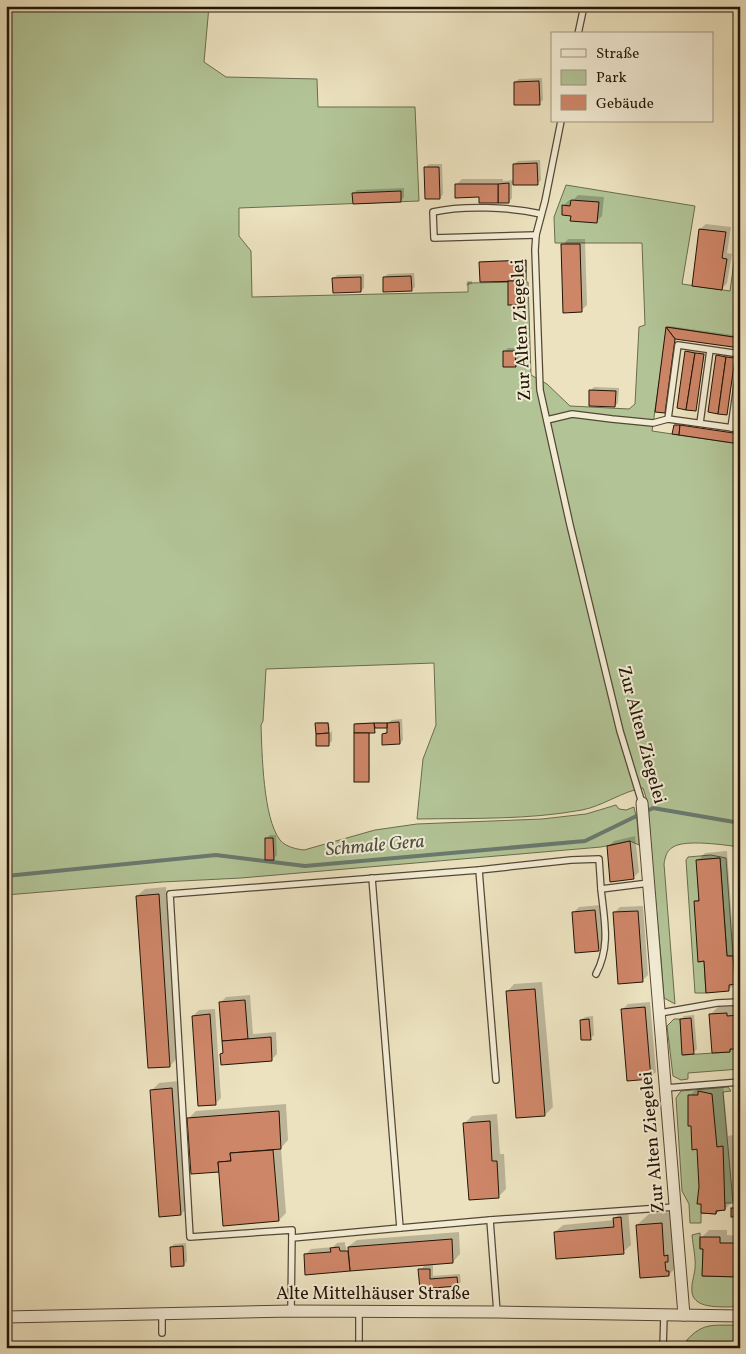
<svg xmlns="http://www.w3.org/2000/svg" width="746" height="1354" font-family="Vollkorn,serif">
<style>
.green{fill:#b2c496;stroke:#6a6c4e}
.shadow{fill:#0003}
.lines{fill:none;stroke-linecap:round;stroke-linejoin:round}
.stream{stroke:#69796f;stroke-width:4}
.building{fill:#ce8668;stroke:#221405}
.lane-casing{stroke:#544834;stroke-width:8}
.street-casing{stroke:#544834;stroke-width:13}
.lane{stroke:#f3ecd5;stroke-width:5.5}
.street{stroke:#f3ecd5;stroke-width:11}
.labels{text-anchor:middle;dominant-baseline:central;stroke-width:4;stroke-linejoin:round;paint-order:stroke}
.street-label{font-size:18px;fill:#221405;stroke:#f3ecd5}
.water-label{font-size:19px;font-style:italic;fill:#4c4f43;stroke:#f3ecd5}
</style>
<rect width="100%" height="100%" fill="#ece2bf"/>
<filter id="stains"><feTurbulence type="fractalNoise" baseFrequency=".004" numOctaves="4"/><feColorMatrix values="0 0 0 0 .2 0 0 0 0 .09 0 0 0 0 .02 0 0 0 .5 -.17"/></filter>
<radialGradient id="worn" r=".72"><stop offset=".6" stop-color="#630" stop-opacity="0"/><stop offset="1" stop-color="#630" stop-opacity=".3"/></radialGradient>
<g class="green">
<path d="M6 6H209L204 62 226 77 317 79 318 107H415L419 201 239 208V236L251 251 252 297 468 292V283L528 282 531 375 547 384 570 406 629 409 635 404 639 327 645 325 642 243H555L554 217 566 185 695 206 682 284 730 291 740 218V338L667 327 652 431 740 444V847C724 845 686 839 673 847 666 851 665 858 664 864L675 1004 664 998C661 949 655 901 651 852 649 830 651 809 643 788 623 791 603 806 582 810 528 820 472 818 417 819L423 759 436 725 434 663 266 669 263 721 261 725C262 753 263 818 280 840 286 847 296 849 304 850L375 830 417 824 542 819 586 814 616 805 619 809 626 810 634 807 637 821 639 845 630 841 601 847 241 878 162 882 6 895Z"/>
<path d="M711 855 726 858 733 956H727L720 858 697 860 699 901H695L699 962 704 961 706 993H695L686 860 688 857Z"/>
<path d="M674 1019H680L683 1055 730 1052V1049H740V1069L688 1073V1079L681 1080 673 1076 667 1026Z"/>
<path d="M728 1087 731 1091 723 1092 733 1203H725V1210L717 1211 716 1214 701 1213V1223H690L689 1204 682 1191 676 1098 681 1091Z"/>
<path d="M700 1233V1248L703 1249V1276L740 1277V1307C726 1306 694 1311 692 1292 691 1284 694 1277 695 1269 696 1258 693 1246 692 1235Z"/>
<path d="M740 1325V1342L686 1341C704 1321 714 1326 740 1325Z"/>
</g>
<g class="shadow">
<path d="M542 78 543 100 539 103 515 82 519 79Z"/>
<path d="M540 160 541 180 537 184H512V198L509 202 480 196 456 185 462 179H503V181L515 180 514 164 518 161Z"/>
<path d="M429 164H442L443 194 440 198 425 168Z"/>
<path d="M404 188V197L401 201 354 193 357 190Z"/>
<path d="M578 195 604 197 602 216 597 221 572 215 564 205 569 200H573Z"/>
<path d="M706 224 731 227 727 253 732 254 727 283 722 289 700 229Z"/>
<path d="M568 239H585L587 305 581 311 563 245Z"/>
<path d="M527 260V278L521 280 522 302 520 303 509 280 480 262 482 261Z"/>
<path d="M414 273 415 287 411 290 384 277 388 274Z"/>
<path d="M364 274V288L361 291 334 278 337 275Z"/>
<path d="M467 281H472V284L466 286Z"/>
<path d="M669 326 740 336V347L676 337 664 412 668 328Z"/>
<path d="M508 348H518L519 362 515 366 504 352Z"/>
<path d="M688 350 705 353 695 410 686 352Z"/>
<path d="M719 355 736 357 727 414 717 356Z"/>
<path d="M594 387 619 388 618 403 615 406 590 391Z"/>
<path d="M676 424 740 433V442L675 425Z"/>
<path d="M402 719 403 740 400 743 383 734 388 730V726L375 727 374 731H370V779L369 780 355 724 356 723 389 722 392 720Z"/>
<path d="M318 722H329L330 730 327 732V736L332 731V741L329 744 316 724Z"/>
<path d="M270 835H276L277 855 273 859 266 839Z"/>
<path d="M635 836 639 872 633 878 608 847 614 841Z"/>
<path d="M727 851 734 949H740V978L729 990 705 960 696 902 700 897 698 860 705 853Z"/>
<path d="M166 887 177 1058 170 1066 137 896 145 889Z"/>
<path d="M601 905 604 944 598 950 573 913 579 907Z"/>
<path d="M643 906 648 975 642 981 614 913 620 907Z"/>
<path d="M542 982 553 1107 545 1115 507 992 514 984Z"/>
<path d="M250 995 253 1034 276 1032 277 1054 272 1059 221 1054 224 1051 220 1003 226 997Z"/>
<path d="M650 1002 656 1072 650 1078 622 1010 628 1004Z"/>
<path d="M734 1006V1009H740V1047L732 1048 730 1051 710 1015 718 1007Z"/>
<path d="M215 1009 221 1098 215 1104 193 1016 199 1010Z"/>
<path d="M694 1015 697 1049 693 1053 681 1020 684 1016Z"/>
<path d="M593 1016 594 1035 590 1038 581 1020 585 1017Z"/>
<path d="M179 1081 188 1207 181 1214 152 1090 159 1083Z"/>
<path d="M710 1081 723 1083 728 1136 733 1135 736 1198 725 1209 719 1210 716 1213 700 1187 698 1148 689 1096 701 1085 707 1084Z"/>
<path d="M286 1104 288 1140 281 1148 286 1213 279 1220 220 1170 188 1119 196 1111Z"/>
<path d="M497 1114 500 1154H504L506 1189 499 1196 464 1124 472 1116Z"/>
<path d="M736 1205H740V1216L732 1208Z"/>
<path d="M628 1210 631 1245 623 1252 555 1232 563 1225 615 1220V1218L622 1211Z"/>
<path d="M673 1212 680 1263 669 1275 642 1277 637 1225 649 1214Z"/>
<path d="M709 1230H727V1235L740 1236V1275L702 1237Z"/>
<path d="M459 1232 460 1254 453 1262 433 1263V1276L460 1274 461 1282 457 1285 421 1287 420 1270 426 1264 350 1265 349 1246 357 1240Z"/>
<path d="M345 1242V1246H346L348 1270 305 1255 311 1249 333 1247 337 1243Z"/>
<path d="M186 1243 187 1261 184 1265 171 1248 174 1244Z"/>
<path d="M20 1342H61V1348H14Z"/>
</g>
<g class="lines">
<path class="stream" d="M6 876 216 855 305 866 585 841 653 808 740 823"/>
</g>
<g class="building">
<path d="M539 81 540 105H514V82Z"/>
<path d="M537 163 538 185H513V164Z"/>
<path d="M424 167H439L440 199H425Z"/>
<path d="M509 183V203H498V184Z"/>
<path d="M455 184H498V203H479V197L455 198Z"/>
<path d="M401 191V202L353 204 352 193Z"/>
<path d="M571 200 599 202 597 223 570 221 571 216 562 215V205L570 206Z"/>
<path d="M699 229 726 232 722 258 727 259 722 290 692 286Z"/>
<path d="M561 244H580L582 312 563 313Z"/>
<path d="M526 260V281L480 282 479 262Z"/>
<path d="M411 276 412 291 383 292V277Z"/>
<path d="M361 277V292L333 293 332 278Z"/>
<rect x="508" y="281" width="13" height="24"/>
<path d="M666 327 740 338V348L675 339Z"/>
<path d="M666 327 675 339 665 413 655 412Z"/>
<path d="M503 351H515L516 367H503Z"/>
<path d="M685 351 695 353 686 410 677 408Z"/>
<path d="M695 353 704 354 696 411 686 410Z"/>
<path d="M716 355 726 357 718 414 708 412Z"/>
<path d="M726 357 735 358 727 415 718 414Z"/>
<path d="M589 390 616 391 615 407 589 406Z"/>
<path d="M674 425H680L679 435 672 434Z"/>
<path d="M680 425 740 434V444L679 435Z"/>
<path d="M399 722 400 744 382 745V734L387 733V723Z"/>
<path d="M315 723H328L329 733 316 734Z"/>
<path d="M374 723 375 733H354V724Z"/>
<path d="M374 723H387V728H375Z"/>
<path d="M329 733V746H316V734Z"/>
<rect x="354" y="733" width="15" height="49"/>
<path d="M265 838H273L274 860H265Z"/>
<path d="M630 841 634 879 610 882 607 846Z"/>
<path d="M720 858 727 956H733L735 984 729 985V991L706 993 704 961 698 962 694 901H699L696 860Z"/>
<path d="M159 894 170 1067 148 1068 136 896Z"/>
<path d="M595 910 599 951 575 953 572 912Z"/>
<path d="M638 911 643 982 618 984 613 912Z"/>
<path d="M535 989 545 1116 516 1118 506 991Z"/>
<path d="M245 1000 248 1039 222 1041 219 1002Z"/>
<path d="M645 1007 651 1079 627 1081 621 1009Z"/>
<path d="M727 1013V1016L740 1015V1049H730V1052L712 1053 709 1014Z"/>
<path d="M210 1014 216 1105 198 1106 192 1016Z"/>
<path d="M691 1018 694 1054 682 1055 680 1019Z"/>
<path d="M589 1019 591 1040H581L580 1020Z"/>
<path d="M271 1037 272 1061 221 1065 220 1054 223 1053 222 1041Z"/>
<path d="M172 1088 181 1215 159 1217 150 1090Z"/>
<path d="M698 1091 712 1094 717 1147 723 1146 725 1210 716 1211V1214L701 1213V1204H697L699 1187 697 1149 692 1150 691 1126H688V1095H698Z"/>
<path d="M279 1111 281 1149 230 1153 231 1161 218 1162 219 1172 191 1174 187 1118Z"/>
<path d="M490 1121 492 1161H497L499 1198 469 1200 463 1123Z"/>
<path d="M273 1150 279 1221 223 1226 218 1162 231 1161 230 1153Z"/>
<rect x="731" y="1208" width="9" height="9"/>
<path d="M621 1217 624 1254 556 1259 554 1232 614 1227 613 1218Z"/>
<path d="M662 1223 664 1256 668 1255V1262H665L666 1271H669V1276L640 1278 636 1225Z"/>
<path d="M700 1237H720V1243H740V1277L702 1276 703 1249H700Z"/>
<path d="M452 1239 453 1263 350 1271 348 1247Z"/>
<path d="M183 1246 184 1266 171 1267 170 1247Z"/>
<path d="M339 1247 340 1251H348L350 1271 305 1275 304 1254 331 1252 330 1248Z"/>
<path d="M418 1269H430V1279L457 1277 458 1286 420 1289Z"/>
</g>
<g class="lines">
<g class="lane-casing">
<g id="lane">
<path d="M578 34 584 6"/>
<path d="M561 121 545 201 536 235 535 250 540 390 570 525 620 731 642 803"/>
<path d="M536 235 434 238 433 212C463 205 511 207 541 214"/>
<path d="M668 419 678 345 740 354"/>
<path d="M547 420 572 414 612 419 653 423 668 419 740 429"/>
<path d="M700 423 710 350"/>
<path d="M731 428 740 364"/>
<path d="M739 864H740"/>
<path d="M479 870 496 1080"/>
<path d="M596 974C611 946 604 919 601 889"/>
<path d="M660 1013 717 1003 740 1002"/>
<path d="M666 1088 740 1082"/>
<path d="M490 1220 497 1312"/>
<path d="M400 1228 490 1220 675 1207"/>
<path d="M292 1238 400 1228 372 878"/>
<path d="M291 1311 292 1230 190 1237 170 894 479 870 571 860 599 859 601 889 649 883"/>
<path d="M359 1311V1348"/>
<path d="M162 1314V1333"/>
<path d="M663 1348 664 1315"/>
</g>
</g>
<g class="street-casing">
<g id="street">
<path d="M642 803 684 1315"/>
<path d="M6 1317 291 1311 497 1312 740 1316"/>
</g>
</g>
<use href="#lane" class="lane"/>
<use href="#street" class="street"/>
</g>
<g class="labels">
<g class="street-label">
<text transform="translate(522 330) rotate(-93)">Zur Alten Ziegelei</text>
<text transform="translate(641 735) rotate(75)">Zur Alten Ziegelei</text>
<text transform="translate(653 1142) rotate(-95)">Zur Alten Ziegelei</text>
<text x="373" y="1294">Alte Mittelhäuser Straße</text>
</g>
<g class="water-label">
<text transform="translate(375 846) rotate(-5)">Schmale Gera</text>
</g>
</g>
<rect width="746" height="1354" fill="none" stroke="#ece2bf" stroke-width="25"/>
<rect x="8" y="8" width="731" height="1339" fill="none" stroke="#221405" stroke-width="2.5"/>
<rect x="12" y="12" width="721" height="1329" fill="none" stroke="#221405"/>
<rect x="551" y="32" width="162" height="90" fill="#f3ecd5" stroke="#9f9682"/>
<rect x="561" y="49" width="25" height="8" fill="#f3ecd5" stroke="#9f9682"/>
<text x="596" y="58" font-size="15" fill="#221405">Straße</text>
<rect x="561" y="70" width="25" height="15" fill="#b2c496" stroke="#9f9682"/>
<text x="596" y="82" font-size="15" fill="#221405">Park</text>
<rect x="561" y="95" width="25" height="15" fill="#ce8668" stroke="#9f9682"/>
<text x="596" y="108" font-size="15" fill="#221405">Gebäude</text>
<rect width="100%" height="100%" filter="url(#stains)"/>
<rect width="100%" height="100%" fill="url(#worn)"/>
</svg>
